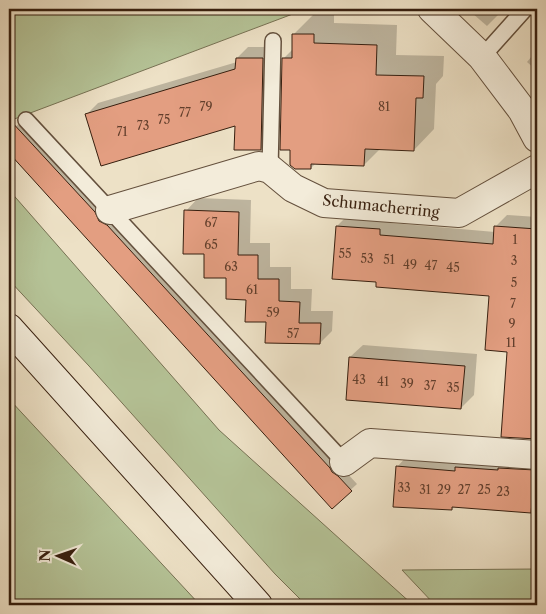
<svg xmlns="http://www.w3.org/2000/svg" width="546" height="614" font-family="'Libre Caslon Text',serif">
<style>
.green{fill:#b5c397;stroke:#767153}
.shadow{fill:#0003}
.building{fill:#e39e81;stroke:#371f0f}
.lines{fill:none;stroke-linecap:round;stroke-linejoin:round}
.lane-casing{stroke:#64503d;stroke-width:18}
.street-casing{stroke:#64503d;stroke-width:30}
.secondary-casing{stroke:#371f0f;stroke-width:30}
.lane{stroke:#f3ecda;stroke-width:15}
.street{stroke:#f3ecda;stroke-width:28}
.secondary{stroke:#f3ecda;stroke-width:28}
.labels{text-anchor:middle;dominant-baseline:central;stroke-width:4;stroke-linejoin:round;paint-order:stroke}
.number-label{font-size:12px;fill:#623f2c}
.street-label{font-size:15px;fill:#371f0f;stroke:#f3ecda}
</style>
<rect width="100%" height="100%" fill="#ede1c6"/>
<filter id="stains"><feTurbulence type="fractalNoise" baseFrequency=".004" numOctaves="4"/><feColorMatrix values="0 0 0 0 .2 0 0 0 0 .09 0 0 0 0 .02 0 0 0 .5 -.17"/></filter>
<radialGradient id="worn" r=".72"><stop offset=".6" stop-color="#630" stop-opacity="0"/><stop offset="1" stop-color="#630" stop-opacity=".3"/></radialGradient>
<g class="green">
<path d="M9 9H306L9 121Z"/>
<path d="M9 190 219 430 413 605H306L275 574 89 366 9 280Z"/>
<path d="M9 399 200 605H9Z"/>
<path d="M537 569V605H435L402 570Z"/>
</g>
<g class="shadow">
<path d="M476 9H504L487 26 472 13Z"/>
<path d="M314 14H334V23L397 25 396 55 444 56 443 76 436 84 434 129 414 150 380 149 364 165 316 163 311 168 291 149 283 59 293 49 294 34Z"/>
<path d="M248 47H274L272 138 261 149 236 124 87 114 98 103 237 62V58Z"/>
<path d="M537 50V71L527 62Z"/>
<path d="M22 120 357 484 332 507 9 151V134Z"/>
<path d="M198 198 251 200 250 243H270V267H291V289H312L311 311H333L332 331 320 343 268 321 206 253 186 211Z"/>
<path d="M349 214 392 218 391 223 495 232V227L507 215 537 217V438L490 295 378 281 337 226Z"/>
<path d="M363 345 477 354 474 395 461 408 347 399 350 357Z"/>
<path d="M408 455 537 459V505L531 511 455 506 452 509 397 467Z"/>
</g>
<g class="building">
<path d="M292 34H314V43L377 45 376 75 424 76 423 98H416L414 151 365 149 364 166 311 164V169H295L290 165V150H280L282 58H292Z"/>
<path d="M236 58H263L261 150H234L235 126 101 166 85 114 235 69Z"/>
<path d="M9 119 95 212 99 221 107 225 330 468 332 472 338 476 352 491 332 509 9 153Z"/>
<path d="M184 210 239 212 238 255H258V279H279V301L300 302 299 323H321L320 344 265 343 266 322H245L246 300 226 299V278H204V254H183Z"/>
<path d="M336 226 380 229V235L493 244 494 226 537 229V439L501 437 507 352 485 350 489 296 376 287V282L332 279Z"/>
<path d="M349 357 465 366 461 409 346 400Z"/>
<path d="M396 466 455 471V467L498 470V468L535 470 531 513 452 507V510L393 507Z"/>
</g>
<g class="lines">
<g class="lane-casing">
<g id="lane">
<path d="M482 57 525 9"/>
<path d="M26 120 344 462"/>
<path d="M270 169 273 41"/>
</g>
</g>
<g class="street-casing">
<g id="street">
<path d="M432 9 482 57 522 110 537 138"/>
<path d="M110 210 259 166 270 169 293 188 324 203 459 213 537 169"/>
<path d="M344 462 370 443 537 455"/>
</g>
</g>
<g class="secondary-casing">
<path id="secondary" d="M9 328 258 605"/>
</g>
<use href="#lane" class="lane"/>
<use href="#street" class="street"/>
<use href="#secondary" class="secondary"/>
</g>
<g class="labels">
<g class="number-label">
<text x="206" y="106">79</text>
<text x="384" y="106">81</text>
<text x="185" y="112">77</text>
<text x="164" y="119">75</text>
<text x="143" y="125">73</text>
<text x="122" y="131">71</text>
<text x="211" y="222">67</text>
<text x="515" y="239">1</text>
<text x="211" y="244">65</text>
<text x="345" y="253">55</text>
<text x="367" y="258">53</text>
<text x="389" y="259">51</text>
<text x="514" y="260">3</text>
<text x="410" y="264">49</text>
<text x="431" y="265">47</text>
<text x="231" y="266">63</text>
<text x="453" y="267">45</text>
<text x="514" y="282">5</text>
<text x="252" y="289">61</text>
<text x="513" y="303">7</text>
<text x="273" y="312">59</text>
<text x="512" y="323">9</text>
<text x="293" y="333">57</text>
<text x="511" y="342">11</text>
<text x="359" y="379">43</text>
<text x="383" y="381">41</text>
<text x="407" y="383">39</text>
<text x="430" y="385">37</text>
<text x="453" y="387">35</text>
<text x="404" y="487">33</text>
<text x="425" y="489">31</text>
<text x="444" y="489">29</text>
<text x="464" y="489">27</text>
<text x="484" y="489">25</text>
<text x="503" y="491">23</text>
</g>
<g class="street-label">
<text transform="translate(381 206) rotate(6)">Schumacherring</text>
</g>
</g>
<rect width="546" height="614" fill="none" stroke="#ede1c6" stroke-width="30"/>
<rect x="10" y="10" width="526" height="594" fill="none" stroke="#371f0f" stroke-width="2.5"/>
<rect x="15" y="15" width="516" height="584" fill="none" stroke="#371f0f"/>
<g transform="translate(58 556) rotate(272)" stroke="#f3ecda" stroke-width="4" paint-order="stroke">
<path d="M0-4L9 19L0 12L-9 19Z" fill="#371f0f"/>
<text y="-8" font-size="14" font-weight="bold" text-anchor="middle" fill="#371f0f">N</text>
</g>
<rect width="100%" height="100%" filter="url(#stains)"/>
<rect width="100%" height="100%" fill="url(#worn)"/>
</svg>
